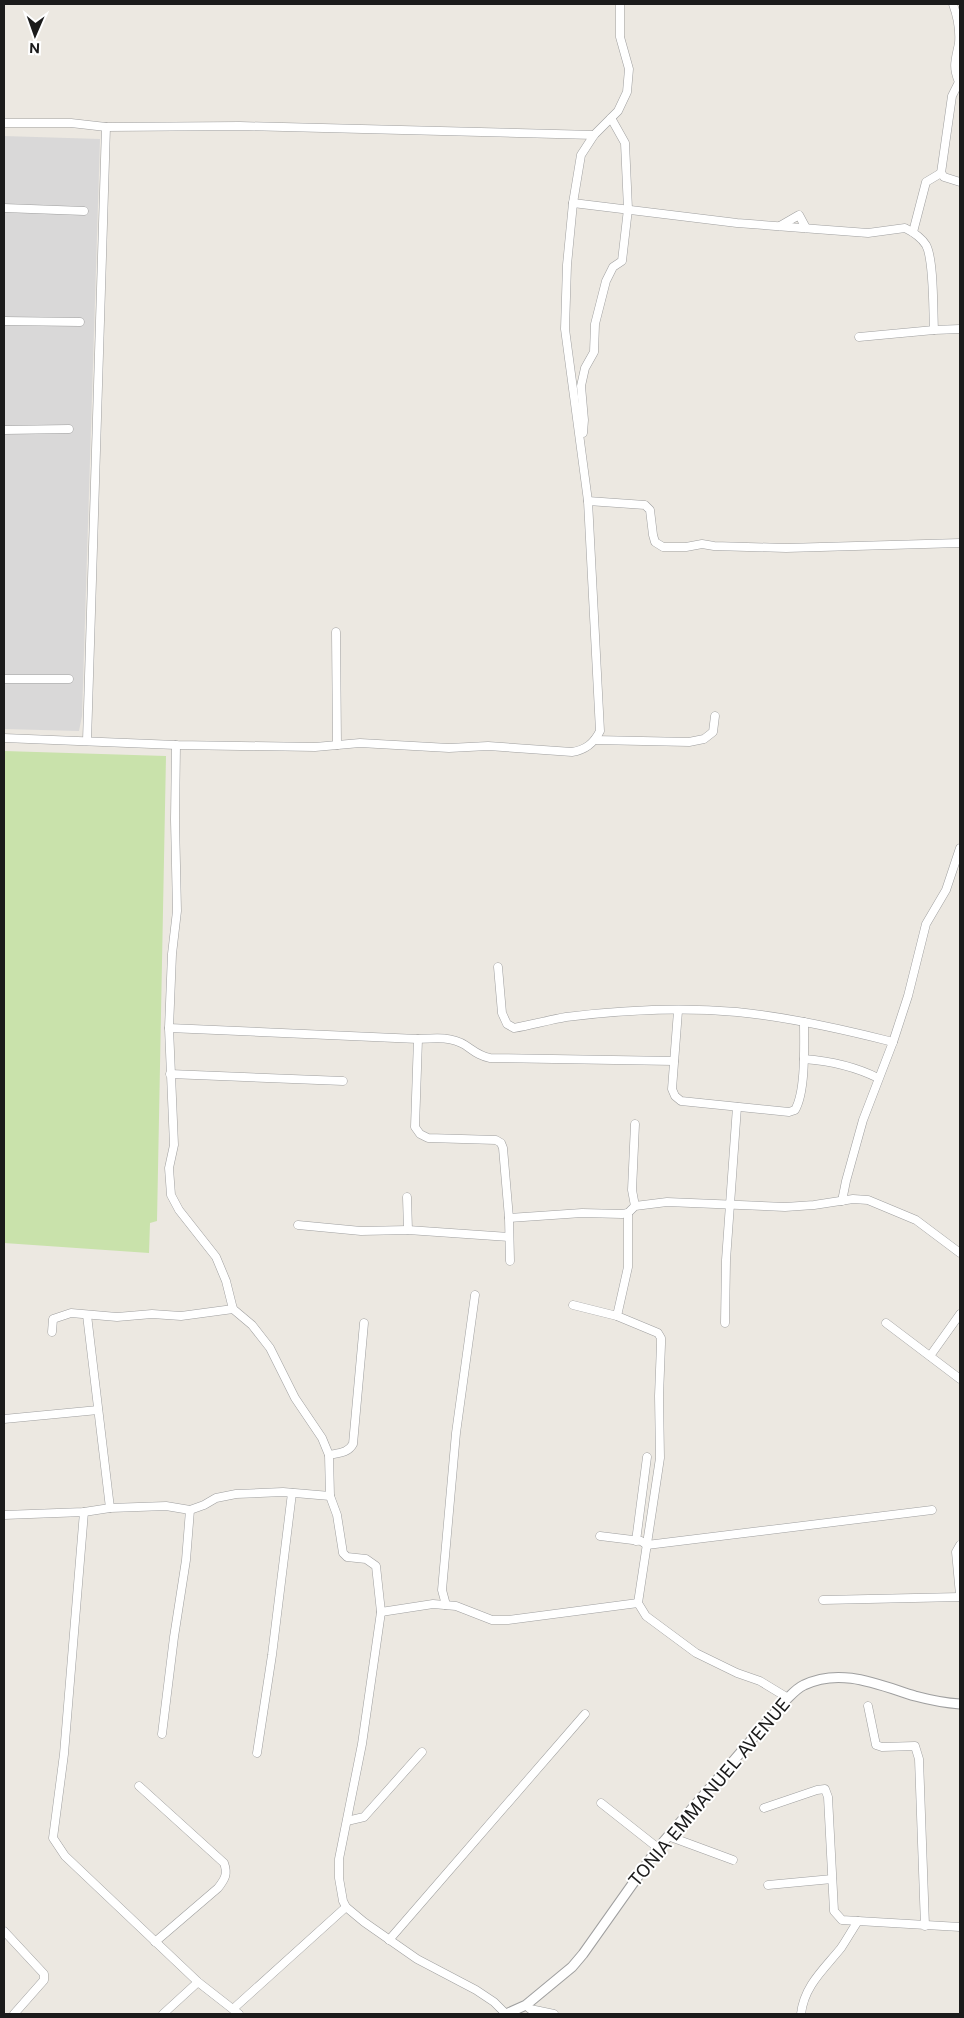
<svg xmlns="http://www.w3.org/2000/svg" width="964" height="2018" font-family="'Public Sans',sans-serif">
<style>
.residential{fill:#d9d8d8}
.grass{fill:#c9e2ab}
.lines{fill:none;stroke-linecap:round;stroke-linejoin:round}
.minor-casing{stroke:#9f9f9f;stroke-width:9}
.tertiary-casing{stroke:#9f9f9f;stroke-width:11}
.minor{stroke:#fff;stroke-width:8}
.tertiary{stroke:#fff;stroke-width:9}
.labels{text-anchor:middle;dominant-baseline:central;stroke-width:4;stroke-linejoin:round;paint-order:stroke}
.street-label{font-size:18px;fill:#1b1b1b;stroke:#fff}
</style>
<rect width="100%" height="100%" fill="#ece8e1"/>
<path class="residential" d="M4 136 100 139 82 716 79 731 4 729Z"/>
<path class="grass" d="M4 751 166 756 157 1221 150 1223 149 1253 4 1243Z"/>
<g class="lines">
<g class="minor-casing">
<g id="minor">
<path d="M953 4C957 15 960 31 959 43 956 59 952 66 959 82"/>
<path d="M960 80 952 96 941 173 944 177 960 182"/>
<path d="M4 123H71L106 127"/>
<path d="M573 203 737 223 868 233 905 228C913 232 921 237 926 245 934 259 933 311 934 330"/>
<path d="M4 208 84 211"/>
<path d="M780 226 799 215 806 228"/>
<path d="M913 232 926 182 941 173"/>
<path d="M4 321 80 322"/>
<path d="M859 337 934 330 960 329"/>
<path d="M4 430 69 429"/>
<path d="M583 433 584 420 581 386 585 368 594 352 595 324 606 281 613 267 622 261 628 209 625 143 611 118"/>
<path d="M588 501 645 505 650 510 653 535 655 542 663 547H686L702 544 714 546 786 548 960 543"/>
<path d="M336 632 337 745"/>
<path d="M4 679H69"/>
<path d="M4 738 176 745 315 747 360 743 449 748 488 746 572 752C586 750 594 743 600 731L588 501 565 329 567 265 573 203 581 155 594 135 618 111 627 92 629 69 620 37V4"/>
<path d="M595 740 689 742 704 739 713 732 715 716"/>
<path d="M87 741 106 127 240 126 594 135"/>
<path d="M176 745 175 820 177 911 172 954 169 1028 174 1145 169 1168 171 1195 179 1210 216 1257 226 1281 233 1309 252 1325 270 1348 295 1398 322 1438 329 1455 330 1496 337 1515 343 1553 347 1557 366 1559 376 1566 381 1612 362 1744 339 1859V1878L343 1901 346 1907 364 1922 417 1959 476 1990 494 2002 506 2014"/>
<path d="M498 967 502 1013 507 1024 514 1028C531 1025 549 1020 566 1017 622 1010 681 1007 737 1012 789 1017 842 1029 893 1042"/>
<path d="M678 1011 672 1089 675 1096 681 1101 789 1112 795 1110C806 1091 804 1045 804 1022"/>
<path d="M169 1028 418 1039C434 1038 451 1036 465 1045 474 1051 479 1056 490 1058L674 1061"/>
<path d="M418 1039 415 1127 420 1134 428 1138 496 1140 501 1143 503 1148 509 1218 510 1261"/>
<path d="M804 1059C830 1061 854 1066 878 1078"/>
<path d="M170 1074 343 1081"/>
<path d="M407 1197 408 1230"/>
<path d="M842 1201 846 1181 863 1120 893 1042 908 996 926 924 946 890 960 848"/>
<path d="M635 1206 632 1190 635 1124"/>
<path d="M628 1213V1267L617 1316 658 1333 661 1338V1344L659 1396 660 1458 638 1603 646 1616 696 1653 737 1673 760 1681 788 1698"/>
<path d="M509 1218 582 1213 622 1214 628 1213 635 1206 667 1202 785 1207 814 1205 853 1199 868 1200 916 1220 960 1253"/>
<path d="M298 1225 361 1231 408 1230 509 1237"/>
<path d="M573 1305 617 1316"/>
<path d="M725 1323 726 1260 737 1107"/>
<path d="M886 1323 960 1379"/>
<path d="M52 1332 53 1319 71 1313 117 1317 152 1314 181 1316 233 1309"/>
<path d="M930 1356 960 1314"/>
<path d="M4 1419 98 1410"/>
<path d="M329 1455C339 1453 348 1453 353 1444L364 1323"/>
<path d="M110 1508 166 1506 190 1510 186 1560 174 1637 162 1734"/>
<path d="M190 1510 204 1505 216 1498 236 1494 283 1492 330 1496"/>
<path d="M84 1512 64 1754 53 1838 65 1856 198 1982 239 2014"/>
<path d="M4 1515 84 1512 110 1508 87 1315"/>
<path d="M600 1536 641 1541 647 1545 932 1510"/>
<path d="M636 1541 647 1457"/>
<path d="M960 1545 956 1552 960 1595"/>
<path d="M823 1600 960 1597"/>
<path d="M446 1605 442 1590 456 1433 475 1295"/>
<path d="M381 1612 433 1604 456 1606 492 1620H508L638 1603"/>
<path d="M868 1706 876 1745 882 1747 915 1746 919 1759 925 1926"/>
<path d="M257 1753 272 1655 292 1493"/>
<path d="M139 1786 224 1863C228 1874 225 1879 218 1888L155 1942"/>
<path d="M601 1803 658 1848"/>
<path d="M764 1808 817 1790 825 1789 828 1797 834 1911 842 1920 858 1921"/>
<path d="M347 1821 364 1817 422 1752"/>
<path d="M668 1836 733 1860"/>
<path d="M768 1885 832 1879"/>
<path d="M4 1931 44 1974V1980L14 2014"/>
<path d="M389 1940 585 1714"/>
<path d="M526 2005 530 2009 554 2014"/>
<path d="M233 2009 346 1907"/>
<path d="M163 2014 198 1982"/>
<path d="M801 2014C804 1986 824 1969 841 1948 847 1939 852 1930 858 1921L960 1927"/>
</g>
</g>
<g class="tertiary-casing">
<path id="tertiary" d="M506 2014 526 2005 572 1967 583 1954 658 1848 786 1700C791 1695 797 1688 804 1685 841 1667 879 1685 915 1696 930 1700 945 1703 960 1704"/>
</g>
<use href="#minor" class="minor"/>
<use href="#tertiary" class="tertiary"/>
</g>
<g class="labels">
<g class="street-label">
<text transform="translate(709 1792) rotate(-50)">TONIA EMMANUEL AVENUE</text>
</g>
</g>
<rect width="964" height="2018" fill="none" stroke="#1b1b1b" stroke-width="10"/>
<g transform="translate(35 35) rotate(182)" stroke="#ffffff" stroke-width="4" paint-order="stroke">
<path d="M0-4L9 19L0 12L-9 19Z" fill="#1b1b1b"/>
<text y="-8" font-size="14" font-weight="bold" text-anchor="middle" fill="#1b1b1b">N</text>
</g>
</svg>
